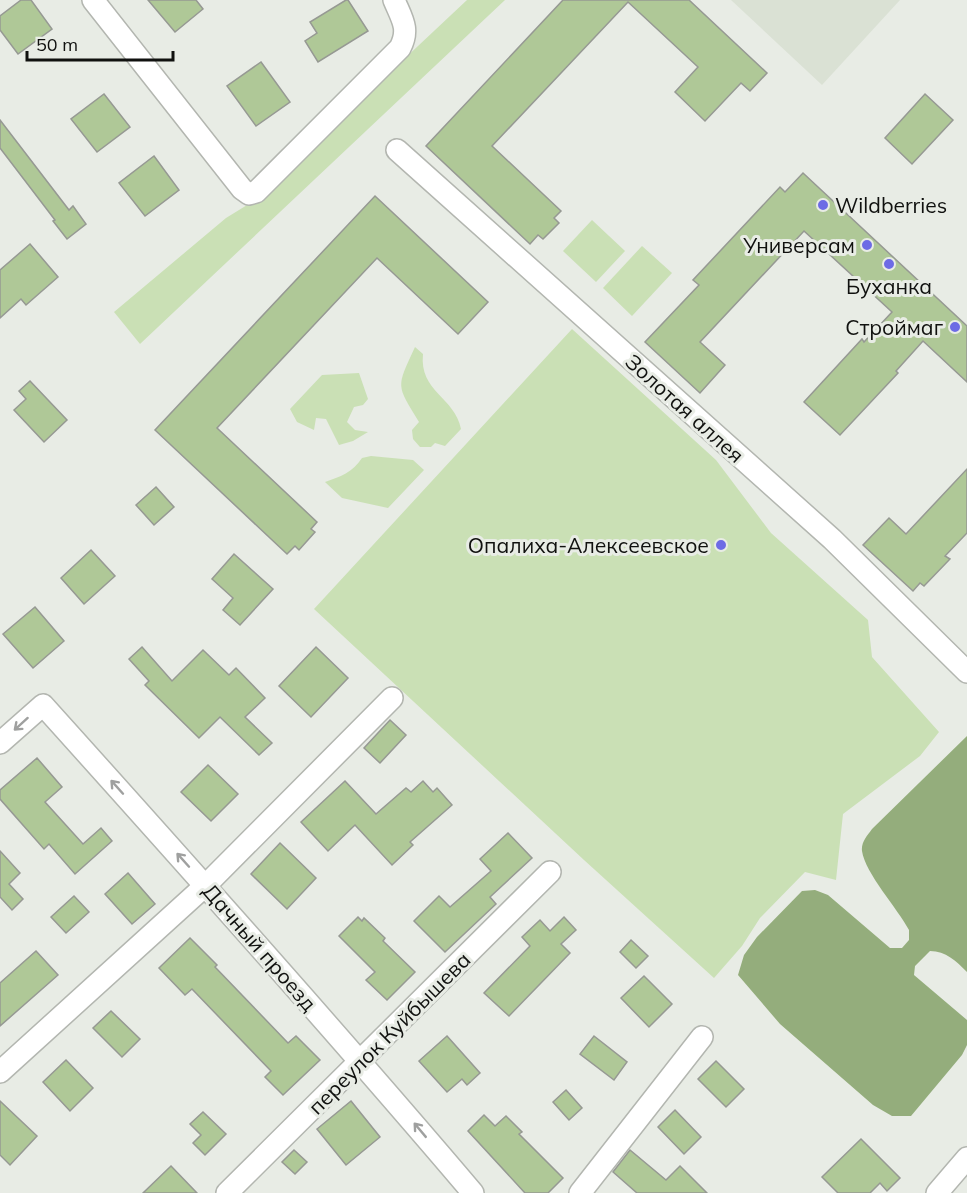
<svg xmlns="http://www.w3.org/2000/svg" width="967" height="1193" font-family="Mulish,sans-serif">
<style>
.built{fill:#dae1d4}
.green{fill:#cae0b5}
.water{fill:#94ad7c}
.building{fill:#afc897;stroke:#969993;stroke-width:1.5}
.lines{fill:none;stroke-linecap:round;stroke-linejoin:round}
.minor-casing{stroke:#b3b6b0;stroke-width:24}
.minor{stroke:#fff;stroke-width:21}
.oneway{stroke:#9fa09f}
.poi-dot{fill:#6d6be5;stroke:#e8ece5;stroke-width:2}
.labels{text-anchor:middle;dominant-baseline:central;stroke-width:6;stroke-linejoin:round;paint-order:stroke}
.poi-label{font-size:21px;fill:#10110f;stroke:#e8ece5;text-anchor:end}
.street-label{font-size:21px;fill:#10110f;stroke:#e8ece5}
</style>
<rect width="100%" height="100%" fill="#e8ece5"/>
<path class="built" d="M731 0H900L822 85Z"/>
<g class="green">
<path d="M467 0H505L140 344 114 312 226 218 252 202Z"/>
<path d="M592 220 625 251 596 282 563 251Z"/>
<path d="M642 246 672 273 632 316 603 288Z"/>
<path d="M572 329 716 460 771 533 868 620 872 657 939 732 920 756 843 814 836 880 805 872 760 918 742 946 714 978 584 860 314 609Z"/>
<path d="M415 347 423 354C419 392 455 397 461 429L445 446 435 443 431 447H420L413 439 412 430 419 422C396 384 396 388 415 347Z"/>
<path d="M359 373 368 399 363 405 354 407 347 422 355 430 368 432 353 441 339 445 326 419 316 418 314 430 297 422 290 409 322 375Z"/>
<path d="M371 456 413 460 424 470 388 508 342 498 325 482C340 477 353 472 362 458Z"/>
</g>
<path class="water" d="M967 736V972C956 961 946 951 930 951L915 966 914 975 967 1020V1045L962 1055 911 1116H892L873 1105 780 1024 738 975 744 955 757 937 802 891 815 890 828 895 890 948H902L909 940V930C898 909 865 873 862 851 861 842 867 836 872 829Z"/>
<g class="building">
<path d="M21 0H31L52 29 18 54 0 30V16Z"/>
<path d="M148 0H196L203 9 175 32Z"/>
<path d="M346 0H348L368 31 318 62 305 41 317 33 310 22Z"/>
<path d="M563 0H689L767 73 750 91 741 83 705 121 675 92 698 67 628 2 492 146 561 211 554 218 559 223 543 239 538 235 530 244 426 146Z"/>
<path d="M261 62 290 102 256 126 227 86Z"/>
<path d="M104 94 130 127 97 152 71 119Z"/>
<path d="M925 94 953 120 912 164 885 138Z"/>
<path d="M0 120 69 210 73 206 86 224 67 239 53 221 55 220 0 148Z"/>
<path d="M154 156 179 190 145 216 119 183Z"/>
<path d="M803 173 967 326V382L923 341 896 371 898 373 840 435 804 402 862 339 864 342 892 312 804 231 700 342 725 365 700 393 645 342 699 285 693 280 780 187 785 192Z"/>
<path d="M375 196 488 302 458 334 377 258 217 428 317 522 311 529 315 532 299 550 295 546 287 554 155 430Z"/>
<path d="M30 244 58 277 26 305 21 299 0 318V270Z"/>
<path d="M30 381 67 420 44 442 14 410 26 399 19 391Z"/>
<path d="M967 469V533L945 556 950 559 924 586 920 583 913 591 863 545 889 518 906 534Z"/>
<path d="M156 487 174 507 154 525 136 505Z"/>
<path d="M91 550 115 576 84 604 61 578Z"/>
<path d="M234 554 273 589 240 625 223 610 233 598 212 579Z"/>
<path d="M35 607 64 641 33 668 3 634Z"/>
<path d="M142 647 172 681 203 650 229 675 236 668 265 698 245 717 272 743 259 755 220 717 199 738 145 685 149 681 129 659Z"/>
<path d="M316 647 348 678 311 717 279 686Z"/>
<path d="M390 720 406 735 380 763 364 748Z"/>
<path d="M37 758 62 787 45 802 83 844 101 828 112 841 75 874 49 844 44 849 0 799V790Z"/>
<path d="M208 765 238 794 211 821 181 792Z"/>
<path d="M345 781 376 814 406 788 411 792 423 781 433 792 437 788 452 805 410 842 413 845 392 865 355 825 328 851 301 822Z"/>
<path d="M508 833 532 858 490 897 496 904 445 952 414 921 439 896 450 907 491 871 480 859Z"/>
<path d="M280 843 316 878 287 909 251 874Z"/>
<path d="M0 851 20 873 9 884 23 899 12 910 0 897Z"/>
<path d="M128 873 155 904 132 924 105 894Z"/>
<path d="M74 896 89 912 66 933 51 917Z"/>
<path d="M358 917 362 921 364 918 385 938 383 941 415 972 387 1000 366 980 375 972 339 936Z"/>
<path d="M564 917 576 930 561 944 570 953 509 1016 484 993 530 946 522 937 540 920 550 931Z"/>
<path d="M190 938 217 965 215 967 288 1043 296 1036 320 1060 283 1095 265 1077 271 1071 192 989 185 995 159 968Z"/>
<path d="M631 940 648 956 636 968 620 952Z"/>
<path d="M36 951 58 975 0 1026V983Z"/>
<path d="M644 976 672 1004 649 1027 621 998Z"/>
<path d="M111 1011 140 1039 122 1057 93 1028Z"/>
<path d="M447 1036 480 1073 467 1085 462 1079 447 1092 419 1061Z"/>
<path d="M594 1036 627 1062 614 1080 580 1054Z"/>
<path d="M66 1060 93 1088 70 1111 43 1082Z"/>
<path d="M716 1061 744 1089 726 1107 698 1079Z"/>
<path d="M566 1090 582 1108 569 1120 553 1102Z"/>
<path d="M0 1101 37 1136 10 1165 0 1155Z"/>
<path d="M351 1101 380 1137 346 1165 317 1129Z"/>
<path d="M675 1110 701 1137 684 1154 658 1127Z"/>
<path d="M203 1112 226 1134 205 1155 193 1143 201 1135 190 1124Z"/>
<path d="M484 1115 495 1126 506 1116 522 1132 519 1134 563 1178 548 1193H525L468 1131Z"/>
<path d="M861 1139 900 1178 887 1191 880 1183 870 1193H838L822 1177Z"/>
<path d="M294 1150 307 1162 295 1174 282 1162Z"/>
<path d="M630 1150 666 1180 680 1166 707 1193H637L613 1172Z"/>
<path d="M171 1166 197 1193H143Z"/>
</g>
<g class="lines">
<g class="minor-casing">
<g id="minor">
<path d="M93 0 242 189 249 194 256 192 400 48C410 29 402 19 394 0"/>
<path d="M397 150 832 539 967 672"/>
<path d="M0 743 43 705C188 866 333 1028 473 1193"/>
<path d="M0 1072 206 885 392 698"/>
<path d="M227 1193 550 872"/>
<path d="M580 1193 702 1037"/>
<path d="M937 1193 967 1158"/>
</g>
</g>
<use href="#minor" class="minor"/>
</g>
<defs><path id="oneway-shaft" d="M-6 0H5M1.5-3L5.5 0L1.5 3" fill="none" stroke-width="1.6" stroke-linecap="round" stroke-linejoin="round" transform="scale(1.5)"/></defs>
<g class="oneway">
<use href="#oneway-shaft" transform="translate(21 724) rotate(138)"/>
<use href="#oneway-shaft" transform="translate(117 787) rotate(-132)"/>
<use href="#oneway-shaft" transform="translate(183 860) rotate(-132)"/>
<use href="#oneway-shaft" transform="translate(420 1130) rotate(-130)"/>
</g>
<g class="poi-dot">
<circle cx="823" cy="205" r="6"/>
<circle cx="867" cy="245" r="6"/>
<circle cx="889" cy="264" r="6"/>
<circle cx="955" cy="327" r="6"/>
<circle cx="721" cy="545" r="6"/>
</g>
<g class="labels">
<g class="poi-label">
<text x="835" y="205" text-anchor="start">Wildberries</text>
<text x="855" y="245">Универсам</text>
<text x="889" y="286" text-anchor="middle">Буханка</text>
<text x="943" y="327">Строймаг</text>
<text x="709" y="545">Опалиха-Алексеевское</text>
</g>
<g class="street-label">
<text transform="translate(685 408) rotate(42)">Золотая аллея</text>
<text transform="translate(260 947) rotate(49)">Дачный проезд</text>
<text transform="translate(389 1033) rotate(-45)">переулок Куйбышева</text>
</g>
</g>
<path d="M27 51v9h146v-9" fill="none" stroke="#10110f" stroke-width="3"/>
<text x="36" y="51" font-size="18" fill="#10110f" stroke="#e8ece5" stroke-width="4.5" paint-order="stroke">50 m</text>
</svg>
